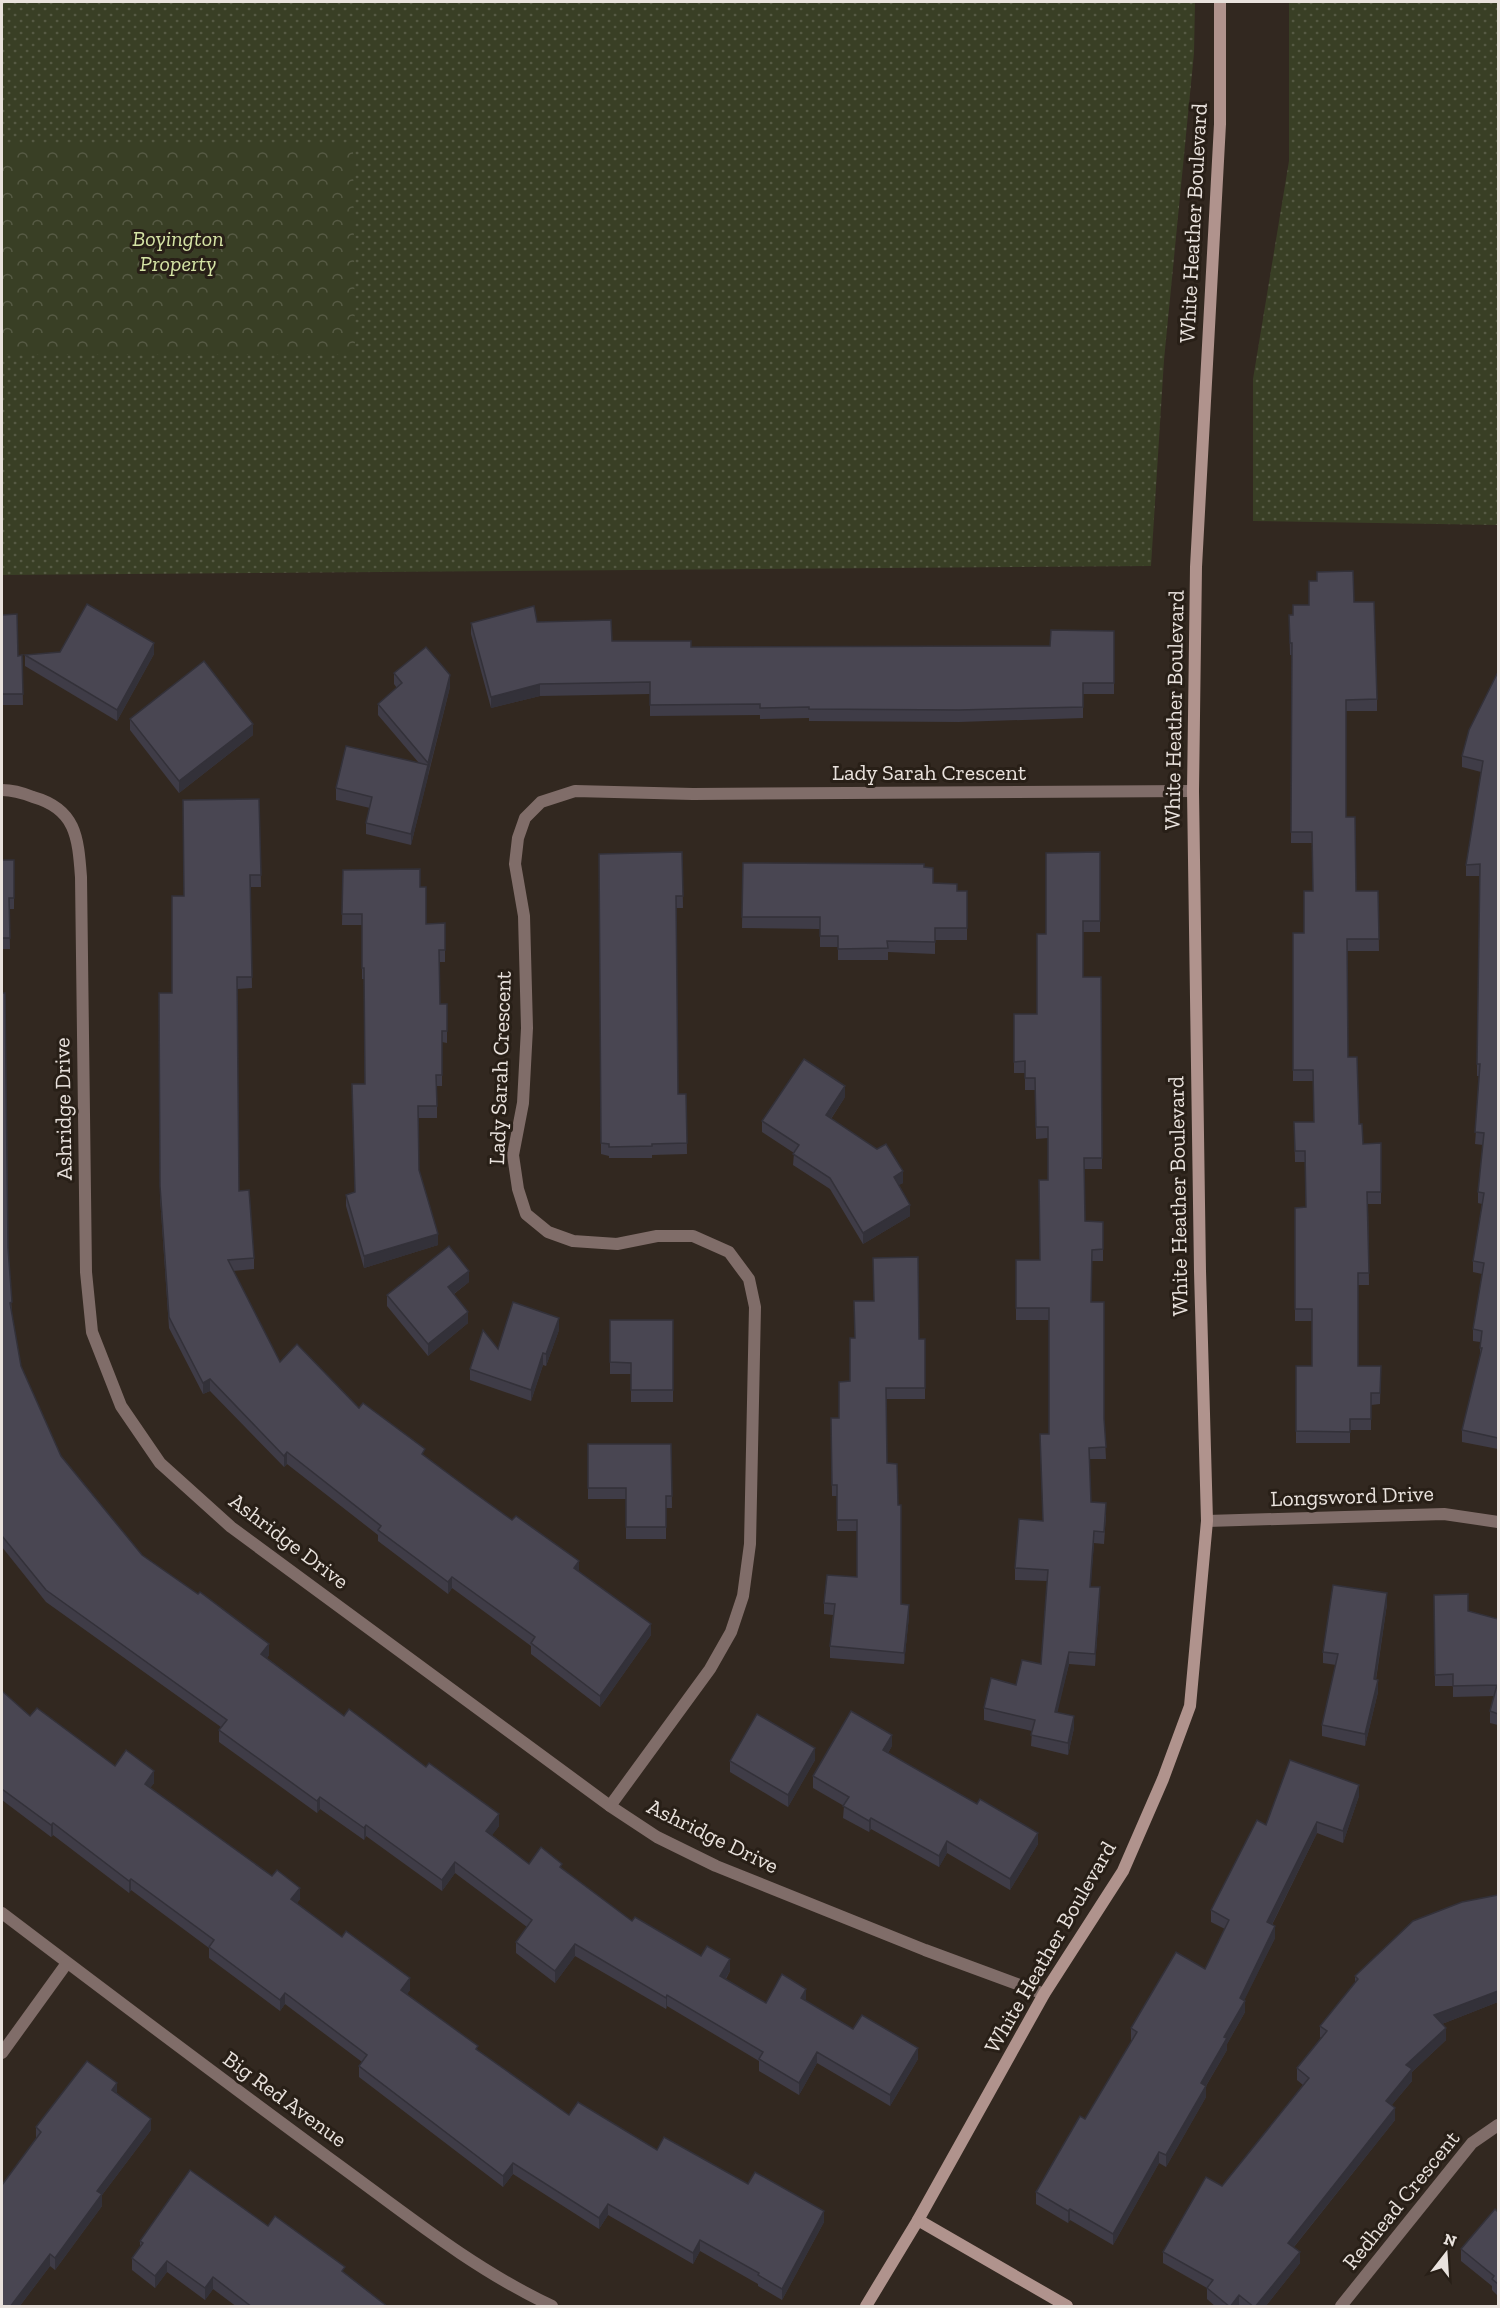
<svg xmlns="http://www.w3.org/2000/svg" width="1500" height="2308" font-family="'Zilla Slab',serif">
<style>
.grass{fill:url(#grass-dots)}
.park{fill:url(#park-crowns)}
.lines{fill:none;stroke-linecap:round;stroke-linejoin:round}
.street{stroke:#806d69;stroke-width:12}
.secondary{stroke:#b0938d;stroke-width:12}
.wall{fill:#3f3c47}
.shaded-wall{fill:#333139}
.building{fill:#494652;stroke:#333139;stroke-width:1.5}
.labels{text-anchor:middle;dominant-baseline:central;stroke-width:6;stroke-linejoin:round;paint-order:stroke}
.street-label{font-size:22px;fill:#e9e2dd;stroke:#281f17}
.park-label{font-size:22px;font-style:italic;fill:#d5e4a5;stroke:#281f17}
</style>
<defs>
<pattern id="grass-dots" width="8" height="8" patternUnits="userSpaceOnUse" patternTransform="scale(1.5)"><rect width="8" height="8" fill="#393f25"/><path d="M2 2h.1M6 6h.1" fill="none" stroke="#565a44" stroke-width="1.8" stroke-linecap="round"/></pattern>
<pattern id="park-crowns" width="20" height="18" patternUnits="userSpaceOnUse" patternTransform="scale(1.5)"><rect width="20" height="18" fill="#393f25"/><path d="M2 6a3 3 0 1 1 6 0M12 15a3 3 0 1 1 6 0" fill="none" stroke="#565a44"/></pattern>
</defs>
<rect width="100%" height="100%" fill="#322820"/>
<g class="grass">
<path d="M2 2H1195L1194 53 1164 360 1151 566 2 575Z"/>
<path d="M1289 2H1498V525L1253 521V379L1289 161Z"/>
</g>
<path class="park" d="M2 145H353L355 355H2Z"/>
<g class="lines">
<g class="street">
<path d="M2 790C13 790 23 793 33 797 76 809 78 837 81 877L86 1272 92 1332 121 1406 160 1463 231 1527 610 1806 657 1837 716 1866 925 1950 1044 1994"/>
<path d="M1207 1521 1444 1514 1498 1522"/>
<path d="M610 1806 710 1669 731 1632 743 1596 750 1544 755 1307 749 1279 729 1252 693 1236H657L617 1244 573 1241 548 1232 526 1214 518 1189 513 1155 523 1103 527 1028 524 916 515 864 518 838 525 818 541 802 575 791 693 794 1193 791"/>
<path d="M2 1913C110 1995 219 2077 329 2158 401 2210 471 2268 552 2306"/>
<path d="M2 2053 67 1963"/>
<path d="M1341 2306 1472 2143 1498 2125"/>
</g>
<g class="secondary">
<path d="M918 2220 1067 2306"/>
<path d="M866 2306 918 2220 1044 1994 1123 1871 1163 1779 1190 1706 1207 1521 1200 1271 1193 791 1196 567 1220 124V2"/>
</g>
</g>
<g class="wall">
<path d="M1354 602 1377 699V711H1346V817L1356 891H1378L1379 951H1347L1348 1057 1363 1144 1381 1143V1204H1368L1369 1285H1358V1366H1381L1380 1404 1371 1405V1430H1350V1443H1296V1366H1312V1321H1295V1208L1306 1207 1305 1162H1295L1294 1122H1314L1313 1081H1293V933H1304L1313 891 1312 843H1291L1292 655H1290L1289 615Z"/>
<path d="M2 615 18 656 22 655 23 705H2Z"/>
<path d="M537 622 612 641 691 647 1050 646 1114 631V694H1083V718L959 722 809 721V718L760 719V715L650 716V694L540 696 491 708 471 634V623Z"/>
<path d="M60 652 154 654 117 721 25 666V655Z"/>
<path d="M1498 672V1449L1462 1442V1430L1480 1357V1342L1473 1341V1329L1482 1274 1473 1272V1261L1482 1204 1478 1203V1192L1483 1145 1475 1144 1480 1076H1477V1064L1480 876H1466V865L1481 772 1462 767V756Z"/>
<path d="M394 673 450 687 411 845 366 834V823L370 808 336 800V788L419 763 378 715V704L397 688 394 684Z"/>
<path d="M130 719 253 735 179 793 130 730Z"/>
<path d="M259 799 261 887H250L252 988 237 989 239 1191 254 1258V1269L233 1271 280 1362 359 1408 425 1456 579 1572 651 1635 600 1707 531 1654V1646L452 1588 448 1594 378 1541V1535L287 1464 284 1467 210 1391 203 1394 169 1328 160 1197 159 993H172Z"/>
<path d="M682 852 683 908H676L678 1094H686L687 1154 652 1155V1158H609V1156L601 1154 599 854Z"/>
<path d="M1100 852V932H1083V977H1101L1102 1169H1084L1085 1221 1103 1222V1261H1092L1091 1302 1104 1419 1106 1459H1089L1091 1502 1106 1515 1104 1544 1094 1543 1090 1587 1100 1599 1095 1666 1069 1664 1057 1712 1074 1728 1068 1755 1031 1746 1032 1731 984 1720V1708L1016 1685 1041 1664 1047 1581 1015 1580V1568L1043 1521 1049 1434V1320H1016V1260H1040L1048 1180V1138L1036 1139 1035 1090H1025V1073H1014V1014H1037L1046 934Z"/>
<path d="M2 860H14V909H9L10 949H2Z"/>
<path d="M743 863 924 867 933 883 957 891H967V940H935V954L888 952V960H838V947H820V929L742 928Z"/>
<path d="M343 870 420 887 426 924 445 923V962H439L440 1004H447V1043L442 1042V1086H437V1118H418L419 1170 438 1245 364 1268 346 1206V1195L355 1192 365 1084 364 979H362V925H342Z"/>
<path d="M2 993 8 1248 12 1314 21 1366 61 1456 142 1555 269 1655 267 1658 344 1716 499 1826 492 1835 529 1864 562 1869 632 1921 730 1971 726 1979 766 2003 806 2001 853 2029 918 2059 890 2106 817 2063 799 2095 759 2071V2061L667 2006 666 2009 575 1956 555 1983 516 1953V1942L527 1927 455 1873 442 1891 366 1836 364 1840 320 1809 317 1813 219 1742V1730L221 1727 46 1602 2 1547Z"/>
<path d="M845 1097 831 1119 903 1183 898 1185 910 1216 863 1244 830 1189 793 1165 794 1153 762 1132V1121Z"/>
<path d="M469 1282 454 1294 468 1323 428 1356 387 1306V1295Z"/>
<path d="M610 1320H673V1402H631V1374H610Z"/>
<path d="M559 1330 546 1366 543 1365 531 1401 470 1380V1369L498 1349Z"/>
<path d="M919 1339H925V1399H886L887 1463 898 1505 901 1604 909 1616 904 1664 830 1658V1646L833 1615 824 1614V1603L857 1577V1531H837V1496H832L831 1429 839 1418 850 1381Z"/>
<path d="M588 1444H671L672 1508H666V1539H626V1499H588Z"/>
<path d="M1434 1595 1468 1611 1498 1619V1725L1490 1723V1711L1494 1696 1453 1697V1686H1435Z"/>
<path d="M1387 1604 1376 1680 1378 1692 1365 1746 1322 1736V1725L1336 1665 1323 1663V1652Z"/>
<path d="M2 1691 30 1716 115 1766 154 1783 150 1788 300 1899 297 1903 410 1990 407 1994 478 2051 569 2115 657 2150 748 2184 824 2222 782 2300 758 2286V2284L700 2251 693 2264 608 2215 599 2229 513 2174 503 2187 359 2077V2066L362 2062 285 2004 280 2011 209 1958V1948L131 1890 129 1893 53 1835 51 1837 2 1800Z"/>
<path d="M892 1746 888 1753 1038 1844 1010 1890 947 1853 939 1867 871 1829 869 1832 843 1818 844 1806 813 1788V1776Z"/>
<path d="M815 1760 788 1807 730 1772V1761Z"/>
<path d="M1359 1796 1343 1843 1317 1833 1272 1925 1275 1938 1244 2000 1245 2012 1227 2044V2050L1206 2086V2097L1166 2167 1159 2163 1113 2245 1070 2220 1068 2223 1036 2204V2192L1085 2119 1132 2040H1131V2028L1205 1969 1225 1929 1211 1922V1910L1266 1825Z"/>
<path d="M1498 1895V2002L1442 2024 1446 2040 1412 2072V2081L1391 2106 1395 2120 1294 2247 1300 2263 1265 2307H1216L1207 2299V2288L1163 2263V2252L1222 2186 1303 2085 1297 2080V2068L1321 2038 1320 2037V2026L1355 1983V1976Z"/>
<path d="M117 2093 151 2130 102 2195V2206L55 2270 50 2266 19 2307H2L36 2139V2127Z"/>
<path d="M1498 2212V2296L1492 2290V2286L1461 2261V2249Z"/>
<path d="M268 2226 345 2274 388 2307H237L213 2289 205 2300 167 2272 155 2288 132 2270V2258L140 2247V2241Z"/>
</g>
<g class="shaded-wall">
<path d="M154 643V654L117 721V710Z"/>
<path d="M450 675V687L428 774V763Z"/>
<path d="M540 684V696L491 708V697Z"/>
<path d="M253 724V735L179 793V781Z"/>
<path d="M428 765V777L411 845V834Z"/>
<path d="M845 1086V1097L826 1126V1115Z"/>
<path d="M903 1171V1183L894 1188V1177Z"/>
<path d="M910 1205V1216L863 1244V1233Z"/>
<path d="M438 1234V1245L364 1268V1256Z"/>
<path d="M469 1271V1282L448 1298V1287Z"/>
<path d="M468 1312V1323L428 1356V1344Z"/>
<path d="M559 1318V1330L546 1366V1354Z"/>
<path d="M543 1353V1365L531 1401V1390Z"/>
<path d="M210 1379V1391L203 1394V1383Z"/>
<path d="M287 1452V1464L284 1467V1456Z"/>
<path d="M1094 1531V1543L1090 1598V1587Z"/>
<path d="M579 1561V1573L574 1568Z"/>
<path d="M452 1577V1588L448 1594V1582Z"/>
<path d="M1100 1587V1599L1095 1666V1654Z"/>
<path d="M1387 1593V1604L1374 1691V1679Z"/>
<path d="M909 1605V1616L904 1664V1653Z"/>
<path d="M651 1624V1635L600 1707V1696Z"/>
<path d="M269 1644V1655L261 1666V1654Z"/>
<path d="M1069 1652V1664L1055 1723V1712Z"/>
<path d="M1378 1680V1692L1365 1746V1734Z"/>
<path d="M1074 1716V1728L1068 1755V1743Z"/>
<path d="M892 1735V1746L883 1761V1750Z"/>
<path d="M815 1748V1760L788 1807V1795Z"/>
<path d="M154 1771V1783L145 1795V1784Z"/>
<path d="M1359 1785V1796L1343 1843V1831Z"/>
<path d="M320 1797V1809L317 1813V1801Z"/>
<path d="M499 1814V1826L486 1843V1831Z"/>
<path d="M871 1818V1829L869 1832V1821Z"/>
<path d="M1317 1822V1833L1267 1934V1922Z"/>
<path d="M53 1823V1835L51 1837V1825Z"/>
<path d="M366 1825V1836L364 1840V1828Z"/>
<path d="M1038 1833V1844L1010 1890V1879Z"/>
<path d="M947 1841V1853L939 1867V1856Z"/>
<path d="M455 1862V1873L442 1891V1880Z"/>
<path d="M131 1879V1890L129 1893V1881Z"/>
<path d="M300 1888V1899L291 1911V1899Z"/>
<path d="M1275 1926V1938L1240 2009V1998Z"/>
<path d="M575 1944V1956L555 1983V1971Z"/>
<path d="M730 1959V1971L720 1987V1976Z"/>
<path d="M410 1978V1990L401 2002V1990Z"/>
<path d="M806 1989V2000L801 1998Z"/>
<path d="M1498 1991V2002L1434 2027V2015Z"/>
<path d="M285 1993V2004L280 2011V2000Z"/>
<path d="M667 1995V2006L666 2009V1998Z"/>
<path d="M1245 2001V2012L1227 2044V2050L1201 2094V2083L1224 2037Z"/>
<path d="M1446 2028V2040L1412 2072V2081L1386 2112V2101L1406 2065Z"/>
<path d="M918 2048V2059L890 2106V2095Z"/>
<path d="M817 2052V2063L799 2095V2083Z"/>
<path d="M117 2083V2094L112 2090Z"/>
<path d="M1206 2086V2097L1166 2167V2155Z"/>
<path d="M1395 2108V2120L1288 2254V2243Z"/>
<path d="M151 2119V2130L102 2195V2206L55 2270V2258L97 2191Z"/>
<path d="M1159 2152V2163L1113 2245V2234Z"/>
<path d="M513 2163V2174L503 2187V2176Z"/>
<path d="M608 2204V2215L599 2229V2218Z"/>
<path d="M1070 2209V2220L1068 2223V2211Z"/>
<path d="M824 2211V2222L782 2300V2289Z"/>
<path d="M700 2240V2251L693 2264V2253Z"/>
<path d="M1300 2252V2263L1265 2307H1255Z"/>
<path d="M50 2254V2266L19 2307H10Z"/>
<path d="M167 2261V2272L155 2288V2276Z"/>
<path d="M213 2277V2289L205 2300V2288Z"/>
<path d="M1239 2295V2307H1230Z"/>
</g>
<g class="building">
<path d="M1353 571 1354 602H1374L1377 699 1346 700V817H1355L1356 891H1378L1379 939H1347L1348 1057H1357L1359 1124H1362L1363 1144 1381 1143V1192H1367L1369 1273H1358V1366H1381L1380 1393H1371V1419H1350V1432L1296 1431V1366H1312V1309H1295V1208L1306 1207 1305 1151H1295L1294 1122H1314L1313 1070H1293V933H1304V891H1313L1312 832H1291L1292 643H1290L1289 615H1293V605H1309V581H1317V572Z"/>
<path d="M87 604 154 643 117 710 25 655 60 652Z"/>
<path d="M534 606 537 622 611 620 612 641H691V647L1050 646 1051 630 1114 631V683H1083V707L959 710 809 709V707L760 708V704L650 705V682L540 684 491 697 471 623Z"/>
<path d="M17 614 18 656 22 655 23 694H2V615Z"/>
<path d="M426 647 450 675 428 763 378 704 402 683 394 673Z"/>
<path d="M204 661 253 724 179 781 130 719Z"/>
<path d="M1498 672V1438L1462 1430 1482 1348H1480L1482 1331 1473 1329 1484 1263 1473 1261 1484 1193 1478 1192 1484 1133 1475 1132 1480 1064H1477L1480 864 1466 865 1483 761 1462 756 1469 730Z"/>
<path d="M346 746 428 765 411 834 366 823 372 797 336 788Z"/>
<path d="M259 799 261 875H250L252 977H237L239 1191 249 1190 254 1258 228 1260 280 1362 297 1344 359 1408 363 1403 425 1449 422 1454 469 1489 512 1520 516 1516 579 1561 574 1568 651 1624 600 1696 531 1643 535 1637 452 1577 448 1582 378 1530 381 1526 287 1452 284 1456 210 1379 203 1383 169 1317 160 1186 159 993H172V896H184L183 800Z"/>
<path d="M682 852 683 896H676L678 1094H686L687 1143 652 1144V1146L609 1147V1144L601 1143 599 854Z"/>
<path d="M1100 852V921H1083V977H1101L1102 1158H1084L1085 1221 1103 1222V1249L1092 1250 1091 1302H1104V1419L1106 1447 1089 1448 1091 1502 1106 1503 1104 1532 1094 1531 1090 1587H1100L1095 1654 1069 1652 1055 1712 1074 1716 1068 1743 1031 1735 1035 1720 984 1708 991 1678 1016 1685 1022 1660 1041 1664 1048 1570 1015 1568 1019 1519 1043 1521 1040 1434H1049V1308H1016V1260H1040L1039 1180H1048V1127H1036L1035 1078H1025V1061L1014 1062V1014H1037V934H1046V853Z"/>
<path d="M2 860H14V898H9L10 938H2Z"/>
<path d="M743 863 924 864V867L933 868V883L957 884V891H967V928H935V942L887 941 888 948 838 949V936H820V917H742Z"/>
<path d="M420 869V887H426V924L445 923V950H439L440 1004H447V1031H442V1075H436L437 1106H418L419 1170 438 1234 364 1256 346 1195 355 1192 352 1084H365L364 968H362V914H342L343 870Z"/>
<path d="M2 993H5L8 1248 12 1302 10 1303 21 1366 61 1456 142 1555 198 1594 200 1592 269 1644 261 1654 344 1716 349 1709 426 1767 429 1763 499 1814 486 1831 529 1864 541 1847 562 1864 560 1867 632 1921 635 1917 701 1956 707 1946 730 1959 720 1976 766 2003 782 1974 806 1989 801 1998 853 2029 862 2015 918 2048 890 2095 817 2052 799 2083 759 2059 763 2052 667 1995 666 1998 575 1944 555 1971 516 1942 532 1920 455 1862 442 1880 366 1825 364 1828 320 1797 317 1801 219 1730 227 1720 46 1590 2 1536Z"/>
<path d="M804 1059 845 1086 826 1115 877 1149 886 1144 903 1171 894 1177 910 1205 863 1233 830 1178 793 1154 799 1145 762 1121Z"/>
<path d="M449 1246 469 1271 448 1287 468 1312 428 1344 387 1295Z"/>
<path d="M918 1257 919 1339H925V1388H886L887 1463 897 1464 898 1505H901V1604L909 1605 904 1653 830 1646 835 1604 824 1603 827 1575 857 1577V1520H837V1485H832L831 1418H839V1382L850 1381V1338H855L854 1301H874L873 1258Z"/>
<path d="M513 1302 559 1318 546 1354 543 1353 531 1390 470 1369 483 1330 498 1349Z"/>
<path d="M610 1320H673V1390H631V1363L610 1362Z"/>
<path d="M588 1444H671L672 1496H666V1527H626V1488H588Z"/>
<path d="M1333 1585 1387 1593 1374 1679 1378 1680 1365 1734 1322 1725 1338 1654 1323 1652Z"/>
<path d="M1468 1594V1611L1498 1619V1714L1490 1711 1497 1685 1453 1686V1674L1435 1675 1434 1595Z"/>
<path d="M2 1691 30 1716 37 1708 115 1766 126 1750 154 1771 145 1784 272 1876 277 1870 300 1888 291 1899 342 1937 346 1931 410 1978 401 1990 478 2046 476 2049 569 2115 578 2102 657 2150 664 2137 748 2184 755 2172 824 2211 782 2289 758 2275 759 2273 700 2240 693 2253 608 2204 599 2218 513 2163 503 2176 359 2066 367 2055 285 1993 280 2000 209 1947 214 1940 131 1879 129 1881 53 1823 51 1825 2 1789Z"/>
<path d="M851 1711 892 1735 883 1750 977 1804 980 1799 1038 1833 1010 1879 947 1841 939 1856 871 1818 869 1821 843 1806 849 1797 813 1776Z"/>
<path d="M757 1714 815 1748 788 1795 730 1761Z"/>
<path d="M1290 1760 1359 1785 1343 1831 1317 1822 1267 1922 1275 1926 1240 1998 1245 2001 1224 2037 1227 2038 1201 2083 1206 2086 1166 2155 1159 2152 1113 2234 1070 2209 1068 2211 1036 2192 1080 2116 1085 2119 1137 2032 1131 2028 1176 1952 1205 1969 1229 1920 1211 1910 1257 1820 1266 1825Z"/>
<path d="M1498 1895V1991L1434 2015 1446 2028 1406 2065 1412 2069 1386 2101 1395 2108 1288 2243 1300 2252 1255 2307H1254L1239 2295 1230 2307 1207 2288 1213 2280 1163 2252 1206 2177 1222 2186 1309 2078 1297 2068 1327 2031 1320 2026 1358 1979 1355 1976 1413 1921 1462 1902Z"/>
<path d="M87 2061 117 2083 112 2090 151 2119 97 2191 102 2194 55 2258 50 2254 10 2307H2V2185L41 2132 36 2127Z"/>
<path d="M190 2170 268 2226 275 2216 345 2267 342 2271 388 2307H252L213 2277 205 2288 167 2261 155 2276 132 2258 143 2243 140 2241Z"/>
<path d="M1495 2209 1498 2212V2284L1492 2279 1494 2276 1461 2249Z"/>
</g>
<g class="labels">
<g class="street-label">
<text transform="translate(1193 223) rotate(-87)">White Heather Boulevard</text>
<text transform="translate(1174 710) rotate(-89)">White Heather Boulevard</text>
<text x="929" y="772">Lady Sarah Crescent</text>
<text transform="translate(500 1068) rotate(-88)">Lady Sarah Crescent</text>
<text transform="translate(63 1109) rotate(-91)">Ashridge Drive</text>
<text transform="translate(1178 1196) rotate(-91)">White Heather Boulevard</text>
<text transform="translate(1352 1496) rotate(-2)">Longsword Drive</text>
<text transform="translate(289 1541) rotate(37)">Ashridge Drive</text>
<text transform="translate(713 1836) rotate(26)">Ashridge Drive</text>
<text transform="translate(1050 1947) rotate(-60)">White Heather Boulevard</text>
<text transform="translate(285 2099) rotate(36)">Big Red Avenue</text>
<text transform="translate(1401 2200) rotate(-51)">Redhead Crescent</text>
</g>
<g class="park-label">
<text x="178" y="238">Boyington<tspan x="178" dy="25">Property</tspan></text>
</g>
</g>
<rect width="1500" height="2308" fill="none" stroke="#e9e2dd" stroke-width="6"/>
<g transform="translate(1446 2254) rotate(17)" stroke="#281f17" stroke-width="4.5" paint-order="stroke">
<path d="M0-4.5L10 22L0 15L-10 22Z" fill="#e9e2dd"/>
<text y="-9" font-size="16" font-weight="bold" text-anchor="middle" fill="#e9e2dd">N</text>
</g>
</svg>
